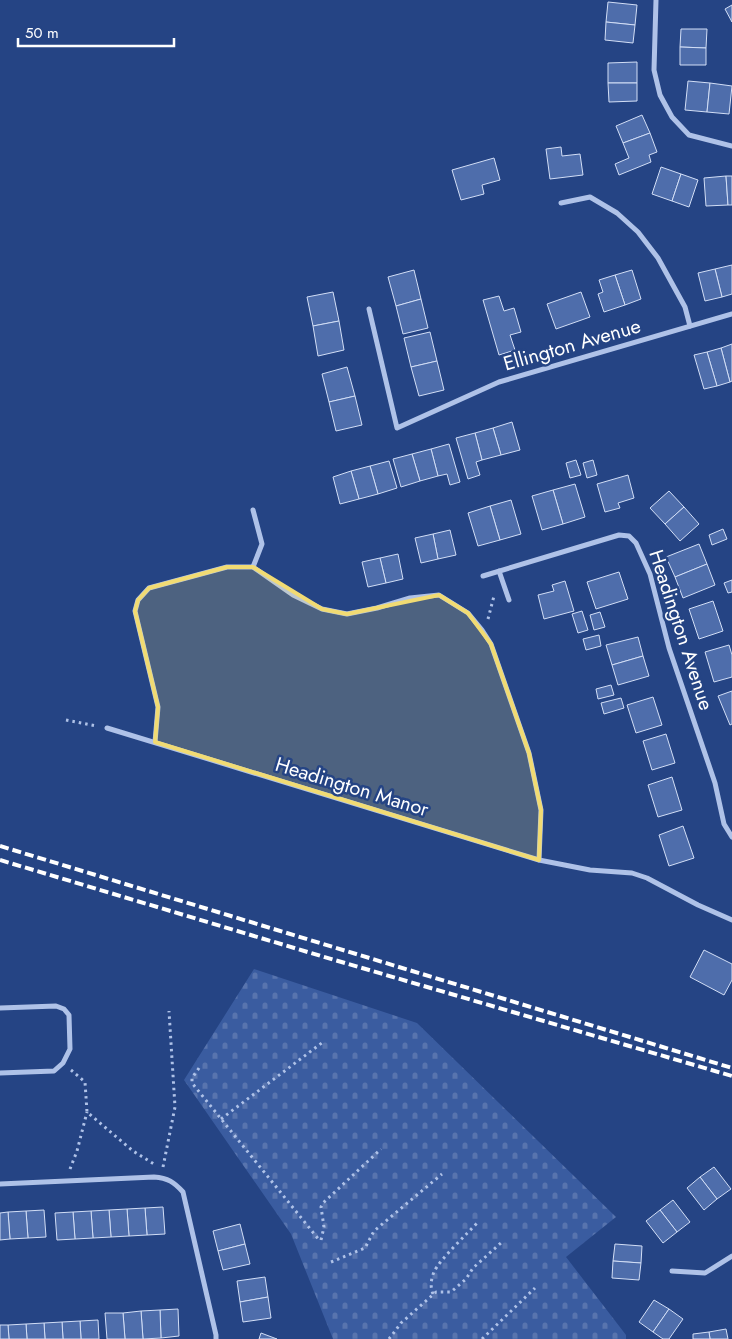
<svg xmlns="http://www.w3.org/2000/svg" width="732" height="1339" font-family="Jost,sans-serif">
<style>
.cemetery{fill:url(#cemetery-stones)}
.building{fill:#4e6dab;stroke:#d2def6}
.lines{fill:none;stroke-linecap:round;stroke-linejoin:round}
.path{stroke:#afc2e8;stroke-width:3;stroke-dasharray:2.5 4;stroke-linecap:butt}
.minor{stroke:#afc2e8;stroke-width:5}
.rail{stroke:#fff;stroke-width:4;stroke-dasharray:9 4;stroke-linecap:butt}
.marked{fill:#f1db73;fill-opacity:0.2;stroke:#f1db73;stroke-width:4;stroke-linejoin:round}
.labels{text-anchor:middle;dominant-baseline:central;stroke-width:5;stroke-linejoin:round;paint-order:stroke}
.street-label{font-size:20px;fill:#fff;stroke:#254484}
</style>
<defs>
<pattern id="cemetery-stones" width="16" height="16" patternUnits="userSpaceOnUse" patternTransform="scale(1.25)"><rect width="16" height="16" fill="#3a5ca0"/><path d="M2 7V4a2 2 0 0 1 4 0v3zM10 15v-3a2 2 0 0 1 4 0v3z" fill="#5874ae"/></pattern>
</defs>
<rect width="100%" height="100%" fill="#254484"/>
<path class="cemetery" d="M254 969 417 1023 616 1217 566 1257 626 1335V1339H333L291 1234 184 1080Z"/>
<g class="building">
<path d="M608 2 637 5 635 25 606 22Z"/>
<path d="M732 5V22L725 9Z"/>
<path d="M606 22 635 25 633 43 605 40Z"/>
<path d="M681 29H707L706 48 680 47Z"/>
<path d="M680 47 706 48V65H680Z"/>
<path d="M637 62V83H608V63Z"/>
<path d="M688 81 710 83 707 112 685 110Z"/>
<path d="M608 83H637V101L609 102Z"/>
<path d="M710 83 732 86 729 114 707 112Z"/>
<path d="M642 115 650 133 623 143 616 126Z"/>
<path d="M650 133 657 152 649 155 651 162 619 175 615 164 629 158 623 143Z"/>
<path d="M561 147 562 156 580 154 583 175 550 179 546 149Z"/>
<path d="M494 158 500 180 482 185 484 194 461 200 452 170Z"/>
<path d="M661 167 681 174 672 201 652 194Z"/>
<path d="M681 174 698 180 689 207 672 201Z"/>
<path d="M726 176 728 205 706 206 704 178Z"/>
<path d="M726 176H732V205H728Z"/>
<path d="M732 265V294L722 297 715 269Z"/>
<path d="M715 269 722 297 705 301 698 273Z"/>
<path d="M414 270 421 299 396 306 388 277Z"/>
<path d="M632 270 641 299 625 305 615 275Z"/>
<path d="M615 275 625 305 604 312 598 294 603 292 599 280Z"/>
<path d="M333 292 339 321 313 326 307 297Z"/>
<path d="M581 292 590 317 556 329 547 304Z"/>
<path d="M499 296 504 311 514 308 521 332 510 335 515 350 499 355 483 300Z"/>
<path d="M421 299 428 328 403 334 396 306Z"/>
<path d="M339 321 344 350 318 356 313 326Z"/>
<path d="M430 332 437 361 411 367 404 338Z"/>
<path d="M732 344V381L730 382 721 348Z"/>
<path d="M721 348 730 382 717 386 707 352Z"/>
<path d="M707 352 717 386 704 389 694 355Z"/>
<path d="M437 361 444 390 419 396 411 367Z"/>
<path d="M347 367 355 396 329 402 322 374Z"/>
<path d="M355 396 362 425 336 431 329 402Z"/>
<path d="M512 422 520 450 501 455 493 428Z"/>
<path d="M493 428 501 455 482 460 475 433Z"/>
<path d="M475 433 482 460 476 462 480 475 468 479 456 438Z"/>
<path d="M449 444 460 482 450 485 447 474 438 476 431 449Z"/>
<path d="M431 449 438 476 420 481 412 454Z"/>
<path d="M412 454 420 481 401 487 393 459Z"/>
<path d="M576 460 581 475 570 478 566 463Z"/>
<path d="M593 460 597 475 587 478 583 463Z"/>
<path d="M389 461 397 488 378 494 370 466Z"/>
<path d="M370 466 378 494 359 499 351 471Z"/>
<path d="M351 471 359 499 340 504 333 477Z"/>
<path d="M628 475 634 498 618 503 620 508 605 512 597 484Z"/>
<path d="M575 484 585 517 563 524 553 490Z"/>
<path d="M553 490 563 524 542 530 532 496Z"/>
<path d="M669 491 684 507 665 524 650 508Z"/>
<path d="M511 500 521 534 500 540 490 506Z"/>
<path d="M490 506 500 540 478 546 468 513Z"/>
<path d="M684 507 699 524 680 541 665 524Z"/>
<path d="M723 529 727 539 712 545 709 535Z"/>
<path d="M450 530 456 555 438 559 433 534Z"/>
<path d="M433 534 438 559 421 563 415 538Z"/>
<path d="M699 544 707 564 675 577 666 557Z"/>
<path d="M398 554 403 579 386 583 380 558Z"/>
<path d="M380 558 386 583 368 587 362 562Z"/>
<path d="M707 564 715 585 683 598 675 577Z"/>
<path d="M619 572 628 599 596 609 587 582Z"/>
<path d="M732 580V592L728 593 724 583Z"/>
<path d="M565 581 574 611 544 619 538 595 554 591 552 585Z"/>
<path d="M713 601 723 631 699 639 689 609Z"/>
<path d="M582 611 588 630 578 633 572 614Z"/>
<path d="M600 612 605 627 594 630 590 615Z"/>
<path d="M599 635 601 646 586 650 583 639Z"/>
<path d="M638 637 643 656 612 665 606 645Z"/>
<path d="M729 645 732 655V677L714 682 705 652Z"/>
<path d="M643 656 649 676 618 685 612 665Z"/>
<path d="M611 685 614 695 598 699 596 689Z"/>
<path d="M732 691V724L730 725 718 696Z"/>
<path d="M653 697 662 725 636 733 627 705Z"/>
<path d="M621 698 624 708 604 714 601 703Z"/>
<path d="M666 734 675 763 652 770 643 741Z"/>
<path d="M672 777 682 810 658 817 648 785Z"/>
<path d="M683 826 694 858 669 866 659 835Z"/>
<path d="M704 950 732 964V980L724 995 690 977Z"/>
<path d="M714 1167 731 1189 717 1199 700 1177Z"/>
<path d="M700 1177 717 1199 704 1210 687 1188Z"/>
<path d="M673 1200 690 1222 677 1232 660 1210Z"/>
<path d="M163 1207 165 1234 147 1235 145 1208Z"/>
<path d="M145 1208 147 1235 129 1236 127 1209Z"/>
<path d="M127 1209 129 1236 111 1237 109 1210Z"/>
<path d="M44 1210 46 1237 28 1238 26 1211Z"/>
<path d="M109 1210 111 1237 93 1238 91 1211Z"/>
<path d="M660 1210 677 1232 663 1243 646 1221Z"/>
<path d="M26 1211 28 1238 10 1239 8 1212Z"/>
<path d="M91 1211 93 1238 75 1239 73 1212Z"/>
<path d="M8 1212 10 1239 0 1240V1213Z"/>
<path d="M73 1212 75 1239 57 1240 55 1213Z"/>
<path d="M240 1224 245 1244 218 1251 213 1231Z"/>
<path d="M245 1244 250 1264 223 1270 218 1251Z"/>
<path d="M615 1244 642 1246 641 1263 613 1261Z"/>
<path d="M613 1261 641 1263 639 1280 612 1278Z"/>
<path d="M265 1277 268 1297 240 1302 237 1281Z"/>
<path d="M268 1297 271 1318 243 1322 240 1302Z"/>
<path d="M654 1300 669 1309 653 1332 639 1322Z"/>
<path d="M178 1309 179 1336 161 1338 160 1310Z"/>
<path d="M669 1309 683 1319 669 1339H663L653 1332Z"/>
<path d="M160 1310 161 1338 143 1339 141 1311Z"/>
<path d="M141 1311 143 1339H125L123 1313Z"/>
<path d="M105 1313H123L125 1339H107Z"/>
<path d="M98 1320 99 1339H81L80 1321Z"/>
<path d="M80 1321 81 1339H63L62 1322Z"/>
<path d="M62 1322 63 1339H45L44 1323Z"/>
<path d="M44 1323 45 1339H27L26 1324Z"/>
<path d="M26 1324 27 1339H9L8 1325Z"/>
<path d="M0 1325H8L9 1339H0Z"/>
<path d="M726 1329 728 1339H710L709 1332Z"/>
<path d="M709 1332 710 1339H693V1334Z"/>
<path d="M261 1333 277 1339H259Z"/>
</g>
<g class="lines">
<g class="path">
<path d="M488 619 494 596"/>
<path d="M66 720 97 726"/>
<path d="M199 1068 192 1078V1083L320 1241"/>
<path d="M71 1070 85 1082 87 1112 133 1151 154 1164"/>
<path d="M221 1119 323 1042"/>
<path d="M163 1167 175 1107 169 1011"/>
<path d="M70 1169 77 1151 87 1112"/>
<path d="M321 1240 324 1227 321 1207 323 1203 381 1149"/>
<path d="M331 1262 365 1248 374 1231 442 1174"/>
<path d="M433 1294C430 1287 431 1279 434 1272 439 1260 469 1232 478 1222"/>
<path d="M389 1339 401 1323 436 1292H451L466 1279 473 1268 502 1242"/>
<path d="M482 1339 535 1288"/>
</g>
<g class="minor">
<path d="M656 0 654 70 660 95 672 117 689 135 732 146"/>
<path d="M561 203 590 197 617 213 638 232 658 258 685 307 690 326"/>
<path d="M369 309 397 428 499 382 732 314"/>
<path d="M253 510 262 544 253 567"/>
<path d="M499 571 509 600"/>
<path d="M483 576 619 535 629 536 636 543 650 574 669 648 715 783 724 824 732 837"/>
<path d="M107 728 539 860 590 870 632 873 647 878 698 905 732 920"/>
<path d="M155 742 158 707 135 611 138 600 149 588 227 567H253L293 595 322 609 347 614 377 608 410 598 439 595 468 613 482 630 491 644 529 753 541 810 539 860"/>
<path d="M0 1008 56 1006 64 1009 69 1015 70 1049 63 1063 54 1071 0 1073"/>
<path d="M0 1184 154 1177C168 1178 174 1182 183 1192L216 1335V1339"/>
<path d="M672 1271 705 1273 732 1256"/>
</g>
<g class="rail">
<path d="M0 846 732 1068"/>
<path d="M0 860 321 956 732 1076"/>
</g>
</g>
<path class="marked" d="M227 567H253L322 609 347 614 439 595 468 613 491 644 529 753 541 810 539 860 155 742 158 707 135 611 138 600 149 588Z"/>
<g class="labels">
<g class="street-label">
<text transform="translate(572 345) rotate(-16)">Ellington Avenue</text>
<text transform="translate(681 630) rotate(72)">Headington Avenue</text>
<text transform="translate(352 787) rotate(17)">Headington Manor</text>
</g>
</g>
<path d="M18 38v8h156v-8" fill="none" stroke="#ffffff" stroke-width="2.5"/>
<text x="25" y="38" font-size="15" fill="#ffffff" stroke="#254484" stroke-width="4" paint-order="stroke">50 m</text>
</svg>
